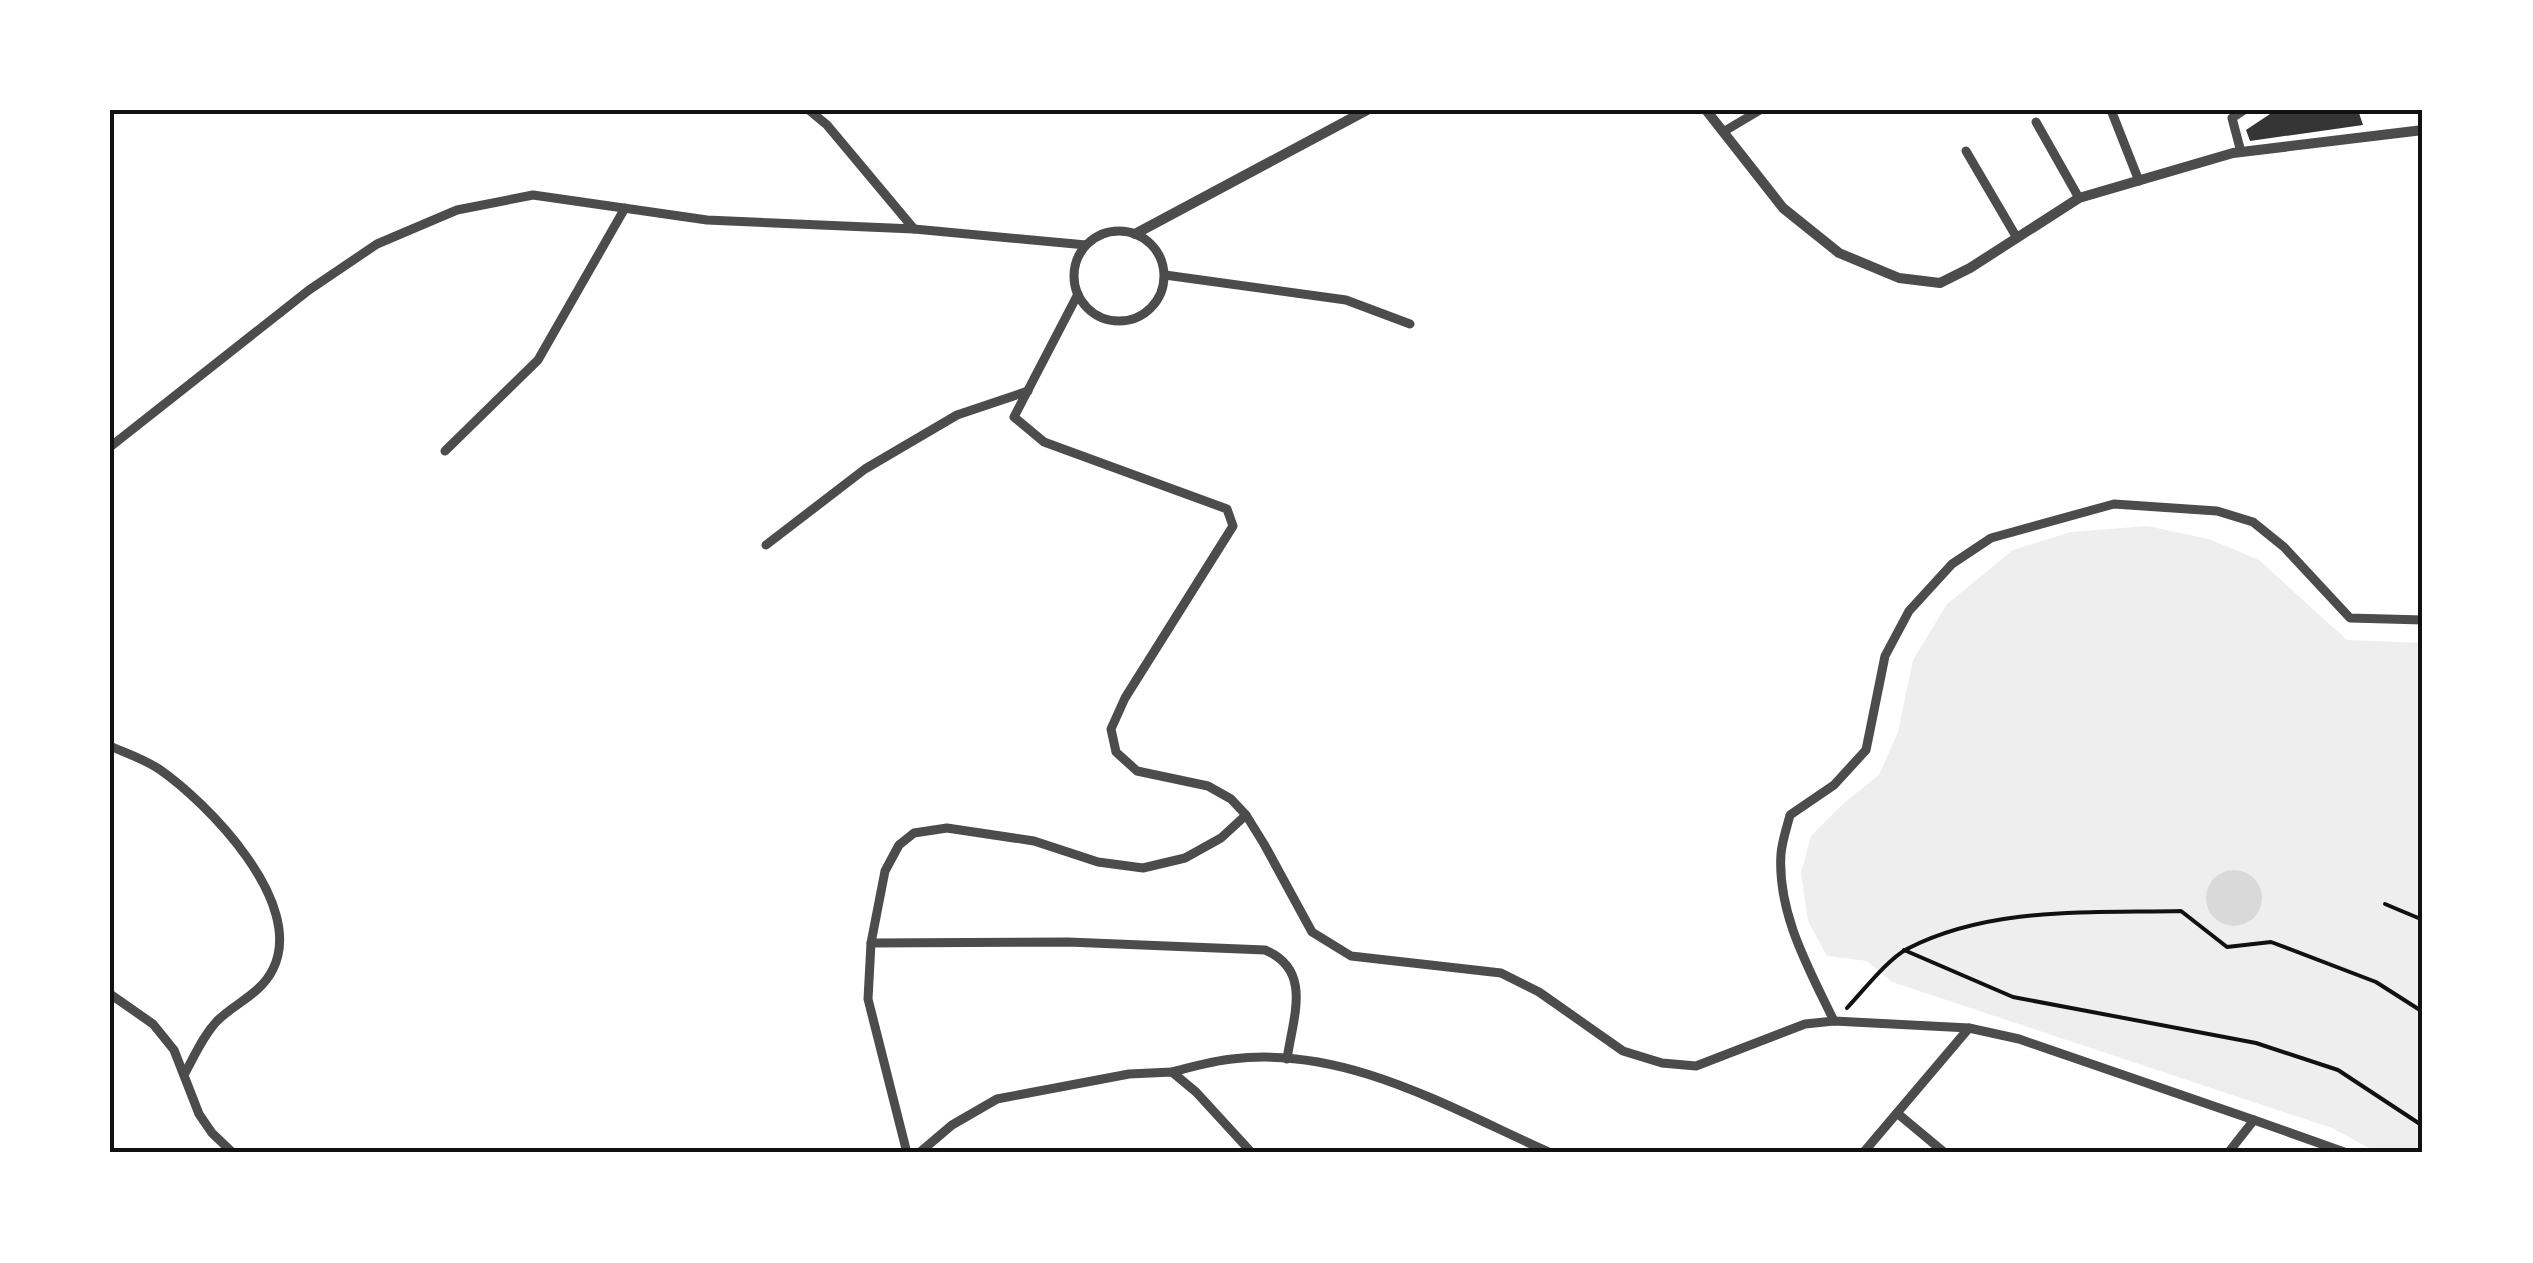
<svg xmlns="http://www.w3.org/2000/svg" width="2533" height="1263" font-family="'Archivo Narrow',sans-serif">
<style>
.green{fill:#eee}
.water{fill:#d9d9d9}
.building{fill:#353535}
.lines{fill:none;stroke-linecap:round;stroke-linejoin:round}
.path{stroke:#111;stroke-width:4}
.minor{stroke:#4c4c4c;stroke-width:9}
.tertiary{stroke:#4c4c4c;stroke-width:10}
.neatline{fill:none;stroke:#111;stroke-width:4}
</style>
<rect width="100%" height="100%" fill="#fff"/>
<path class="green" d="M2147 526 2209 539 2259 560 2347 640 2423 643V1153H2378L2332 1128 1892 982 1867 961 1827 956 1808 921 1801 873 1811 836 1845 802 1879 775 1898 732 1913 660 1947 604 2013 550 2071 532Z"/>
<circle class="water" cx="2234" cy="898" r="28"/>
<path class="building" d="M2276 110H2358L2363 125 2250 141 2246 130Z"/>
<g class="lines">
<g class="path">
<path d="M2385 904 2423 920"/>
<path d="M1904 950 2013 997 2256 1043 2338 1070 2423 1126"/>
<path d="M1847 1008C1863 991 1888 959 1907 949 1990 906 2091 913 2181 911L2227 947 2271 942 2376 982 2423 1012"/>
</g>
<g class="minor">
<path d="M809 110 827 125 914 229"/>
<path d="M2111 110 2139 181"/>
<path d="M2036 122 2079 198"/>
<path d="M1723 132 1760 110"/>
<path d="M1966 151 2017 238"/>
<path d="M2241 152 2232 118 2244 110"/>
<circle cx="1119" cy="276" r="45"/>
<path d="M1165 275 1346 300 1410 324"/>
<path d="M1078 294 1014 417 1044 442 1227 509 1233 526 1125 698 1111 729 1116 752 1137 771 1208 786 1231 799 1246 815 1264 844 1312 932 1351 956 1501 973 1539 992 1623 1051 1662 1063 1696 1066 1805 1024 1834 1021 1969 1028 2019 1039 2254 1120 2228 1153"/>
<path d="M110 447 309 290 377 244 457 210 533 195 707 220 914 229 1086 245"/>
<path d="M445 451 538 360 625 208"/>
<path d="M766 545 865 469 957 415 1028 391"/>
<path d="M110 746C126 753 144 759 159 769 208 803 306 903 273 969 261 994 235 1003 217 1021 203 1036 195 1055 185 1073"/>
<path d="M871 943 1068 942 1265 950C1313 970 1293 1017 1287 1059"/>
<path d="M110 994 153 1024 174 1050 199 1114 212 1133 233 1153"/>
<path d="M1834 1021C1809 969 1777 913 1781 854 1782 841 1787 827 1790 815L1834 785 1866 750 1885 656 1909 611 1952 564 1991 538 2114 504 2217 511 2253 522 2284 547 2350 618 2423 620"/>
<path d="M1172 1072C1192 1067 1212 1061 1232 1059 1347 1045 1451 1109 1551 1153"/>
<path d="M1897 1113 1945 1153"/>
<path d="M2254 1120 2347 1153"/>
<path d="M907 1153 868 999 871 943 885 871 899 845 914 833 947 828 1034 841 1098 862 1143 868 1185 858 1221 838 1246 815"/>
<path d="M919 1153 952 1125 997 1099 1129 1074 1172 1072 1196 1092 1252 1153"/>
<path d="M1863 1153 1969 1028"/>
</g>
<g class="tertiary">
<path d="M1706 110 1783 208 1839 253 1899 278 1940 283 1970 268 2079 198 2233 153 2423 130"/>
<path d="M1135 234 1367 110"/>
</g>
</g>
<rect width="2533" height="1263" fill="none" stroke="#ffffff" stroke-width="225"/>
<rect x="112" y="112" width="2308" height="1038" class="neatline"/>
</svg>
